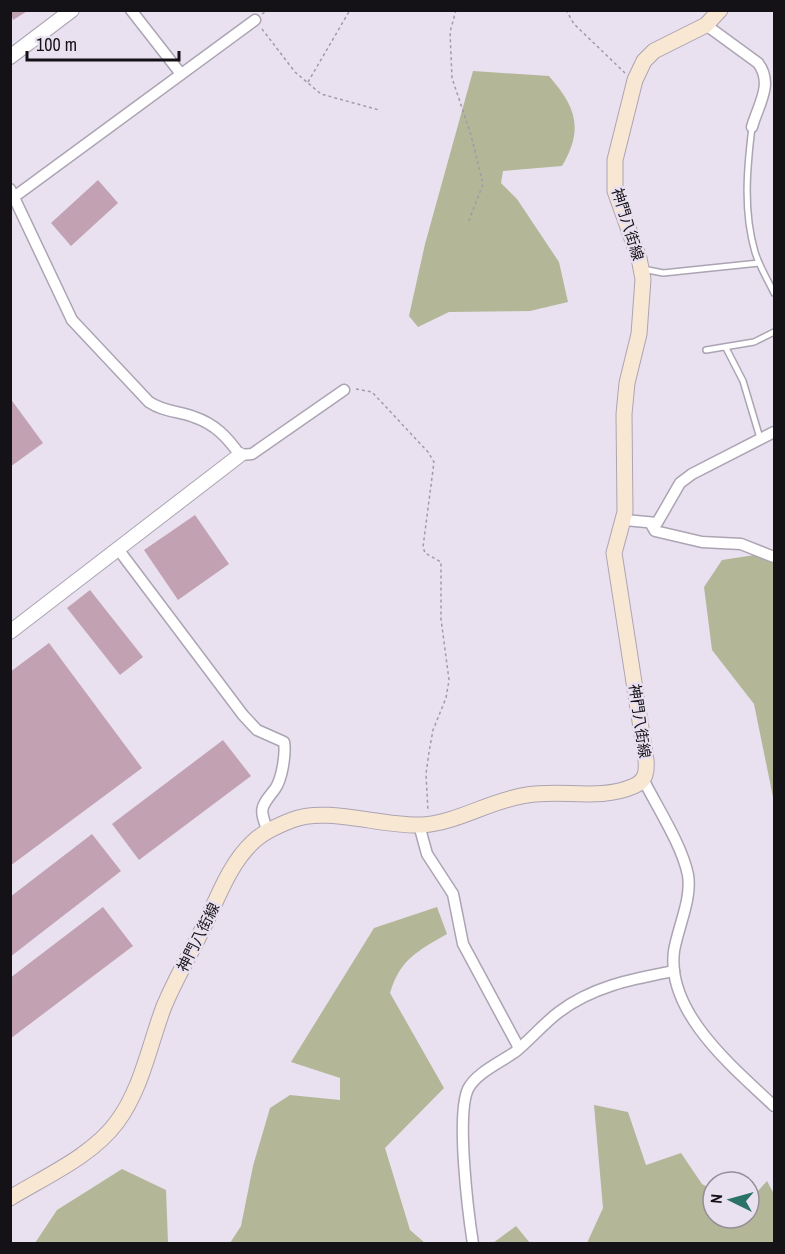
<svg xmlns="http://www.w3.org/2000/svg" width="785" height="1254" font-family="'Archivo Narrow','Noto Sans JP',sans-serif">
<style>
.green{fill:#b3b798}
.building{fill:#c2a2b2}
.lines{fill:none;stroke-linecap:round;stroke-linejoin:round}
.service-casing{stroke:#aca4b3;stroke-width:8}
.minor-casing{stroke:#aca4b3;stroke-width:13}
.tertiary-casing{stroke:#aca4b3;stroke-width:16}
.secondary-casing{stroke:#aca4b3;stroke-width:17}
.path{stroke:#a19ba7;stroke-width:1.5;stroke-dasharray:3 3;stroke-linecap:butt}
.service{stroke:#fff;stroke-width:5}
.minor{stroke:#fff;stroke-width:10}
.tertiary{stroke:#fff;stroke-width:14}
.secondary{stroke:#f8e7d2;stroke-width:15}
.labels{text-anchor:middle;dominant-baseline:central;stroke-width:5;stroke-linejoin:round;paint-order:stroke}
.street-label{font-size:15px;fill:#141217;stroke:#e9e1f0}
</style>
<rect width="100%" height="100%" fill="#e9e1f0"/>
<g class="green">
<path d="M473 71 549 76C576 107 584 129 562 166L503 171 501 183 517 199 559 262 568 302 530 311 449 312 418 327 409 316 425 244Z"/>
<path d="M774 552V802L754 704 712 650 704 587 722 560Z"/>
<path d="M437 907 447 934C418 951 400 959 390 993L444 1088 385 1148 410 1230 425 1243H230L241 1226 253 1166 270 1108 290 1095 340 1100V1078L291 1062 374 928Z"/>
<path d="M594 1105 628 1112 646 1165 681 1153 702 1184 713 1190V1218H749V1201L767 1181 774 1194V1243H587L603 1208Z"/>
<path d="M122 1169 166 1190 168 1243H35L57 1210Z"/>
<path d="M516 1226 530 1243H493Z"/>
</g>
<g class="building">
<path d="M10 10H29L13 20Z"/>
<path d="M98 180 118 203 71 246 51 223Z"/>
<path d="M10 398 43 443 10 467Z"/>
<path d="M195 515 229 564 178 600 144 550Z"/>
<path d="M90 590 143 657 120 675 67 608Z"/>
<path d="M49 643 142 768 10 866V672Z"/>
<path d="M223 740 251 776 139 860 112 824Z"/>
<path d="M92 834 121 871 10 957V897Z"/>
<path d="M103 907 133 946 10 1039V978Z"/>
</g>
<g class="lines">
<g class="service-casing">
<g id="service">
<path d="M752 127C747 168 743 211 755 252 759 266 768 280 774 293"/>
<path d="M643 269 663 273 759 263"/>
<path d="M726 348 743 381 760 438"/>
<path d="M706 350 754 342 774 332"/>
</g>
</g>
<g class="minor-casing">
<g id="minor">
<path d="M131 10 181 74"/>
<path d="M706 25 758 63C774 84 758 105 752 127"/>
<path d="M10 189 72 320 149 402C164 412 178 411 194 417 215 424 227 437 240 455L252 454 344 390"/>
<path d="M14 197 255 20"/>
<path d="M625 520 657 523 680 483 692 474 774 432"/>
<path d="M651 524 655 531 702 542 741 544 774 557"/>
<path d="M118 549 243 715 257 730 284 742C286 754 282 779 275 789 260 808 259 808 268 832"/>
<path d="M643 779C657 807 682 845 688 875 692 899 678 927 674 951 666 1013 734 1068 774 1106"/>
<path d="M419 825 427 854 453 894 463 944 519 1048"/>
<path d="M473 1244C468 1212 456 1115 468 1089 476 1073 501 1062 515 1052 530 1040 543 1024 559 1012 593 986 633 979 674 971"/>
</g>
</g>
<g class="tertiary-casing">
<g id="tertiary">
<path d="M10 57 72 10"/>
<path d="M10 632 240 455"/>
</g>
</g>
<g class="secondary-casing">
<path id="secondary" d="M10 1198C46 1176 92 1156 117 1122 141 1090 149 1047 163 1009 174 981 190 955 203 928 217 900 229 864 253 842 263 832 279 825 292 820 327 806 382 827 422 825 457 823 491 800 527 795 562 789 600 801 634 786 646 781 647 771 646 760L614 553 625 512 624 414 627 383 639 334 643 279 639 258 615 191V160L635 80 644 61 654 51 706 25 720 10"/>
</g>
<g class="path">
<path d="M456 10 450 32 452 78 471 135 483 184 468 223"/>
<path d="M566 10 574 24 625 73"/>
<path d="M262 14 268 10"/>
<path d="M262 29 295 72 321 94 379 110"/>
<path d="M308 82 350 10"/>
<path d="M356 389 372 392 428 452 434 462 423 547 425 553 441 562V619L449 680 446 698 433 730 429 752 426 774 428 812"/>
</g>
<use href="#service" class="service"/>
<use href="#minor" class="minor"/>
<use href="#tertiary" class="tertiary"/>
<use href="#secondary" class="secondary"/>
</g>
<g class="labels">
<g class="street-label">
<text transform="translate(628 224) rotate(73)">神門八街線</text>
<text transform="translate(640 721) rotate(82)">神門八街線</text>
<text transform="translate(198 937) rotate(-63)">神門八街線</text>
</g>
</g>
<rect width="785" height="1254" fill="none" stroke="#141217" stroke-width="24"/>
<g transform="translate(731 1200) rotate(275)"><circle r="28" fill="#e9e1f0" stroke="#948e99" stroke-width="1.5"/>
<path d="M0-4.5L10 22L0 15L-10 22Z" fill="#2a7167"/>
<text y="-9" font-size="16" font-weight="bold" text-anchor="middle" fill="#141217">N</text>
</g>
<path d="M27 51v9h152v-9" fill="none" stroke="#141217" stroke-width="3"/>
<text x="36" y="51" font-size="18" fill="#141217" stroke="#e9e1f0" stroke-width="4.5" paint-order="stroke">100 m</text>
</svg>
